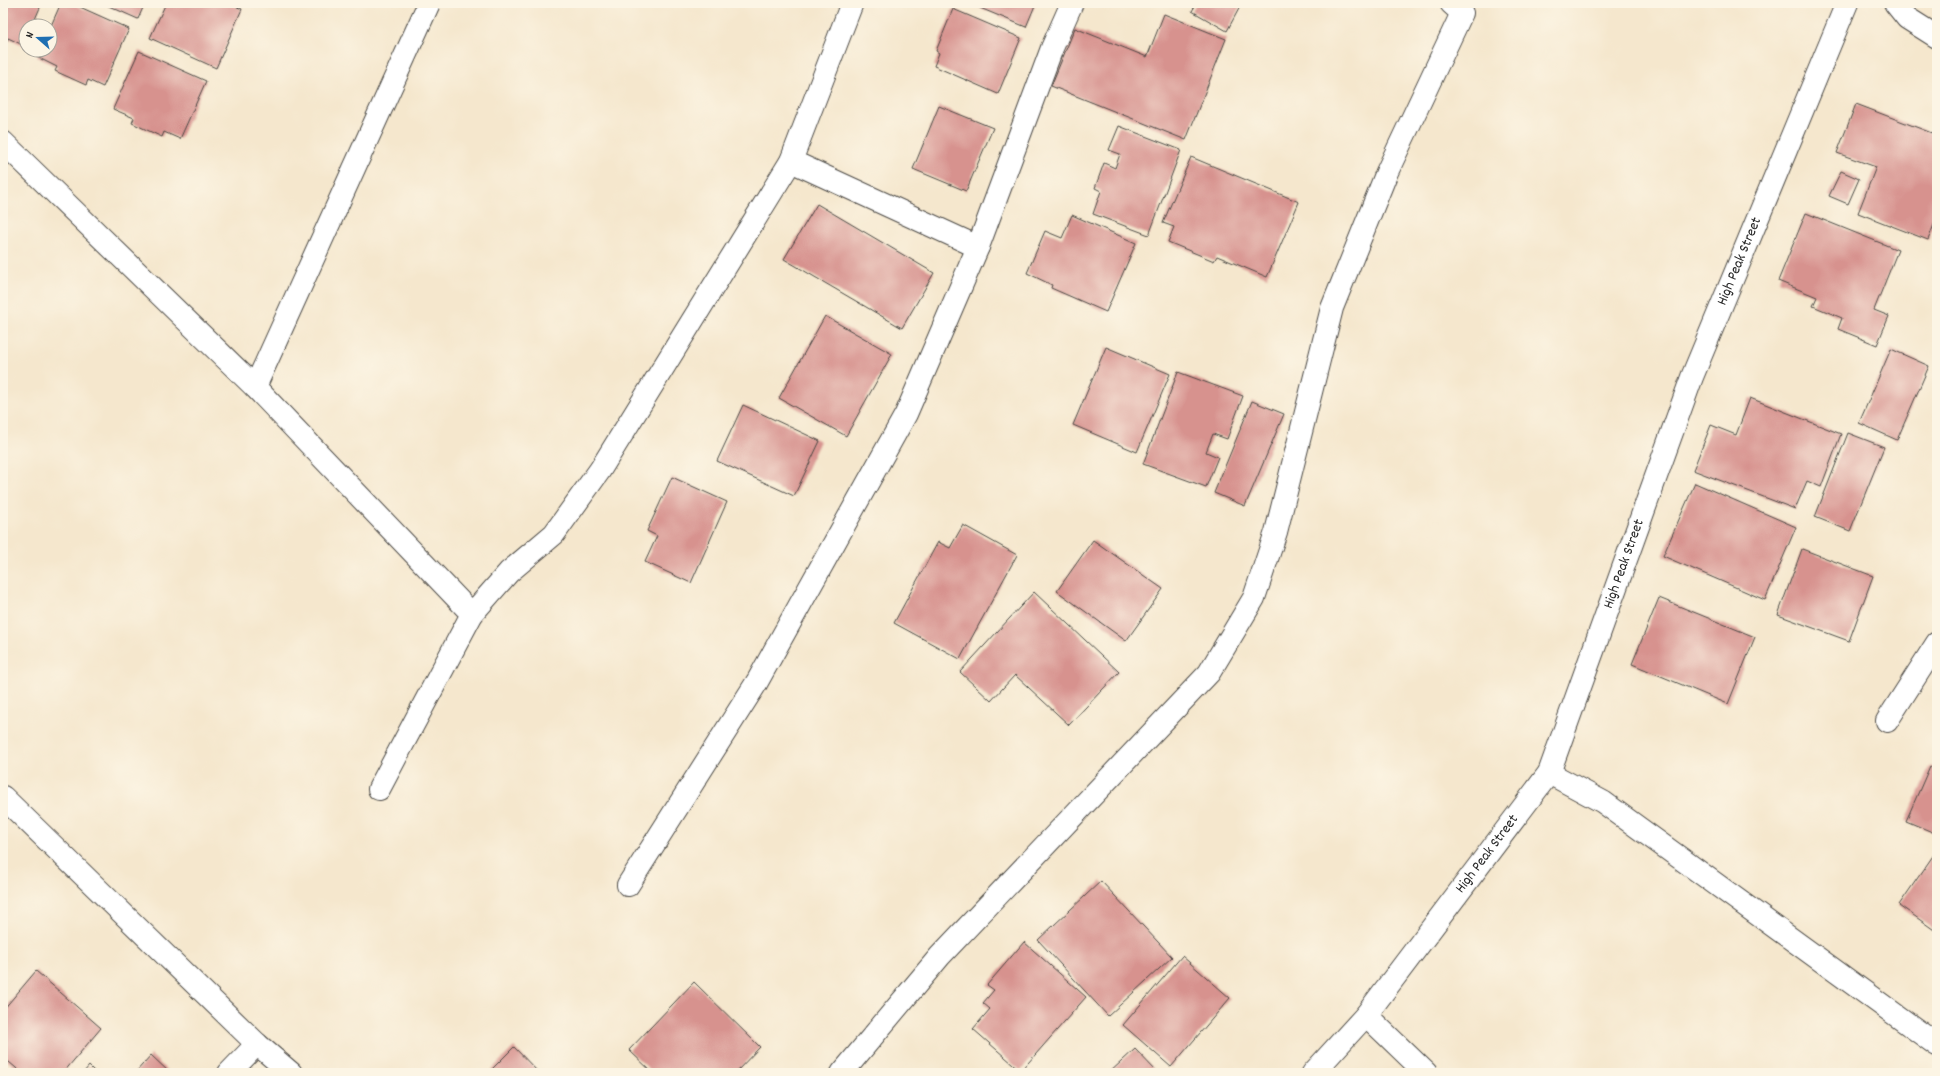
<svg xmlns="http://www.w3.org/2000/svg" width="1940" height="1076" font-family="Dekko,sans-serif">
<style>
.building{fill:#d7928e}
.lines{fill:none;stroke-linecap:round;stroke-linejoin:round}
.minor-casing{stroke:#494743;stroke-width:24}
.minor{stroke:#fff;stroke-width:22}
.labels{text-anchor:middle;dominant-baseline:central;stroke-width:4;stroke-linejoin:round;paint-order:stroke}
.street-label{font-size:15px;fill:#2b2b2b;stroke:#fcf5e5}
</style>
<rect width="100%" height="100%" fill="#fcf5e5"/>
<filter id="ink" filterUnits="userSpaceOnUse"><feTurbulence type="fractalNoise" baseFrequency=".025" numOctaves="2"/><feDisplacementMap in="SourceGraphic" scale="8" xChannelSelector="R" yChannelSelector="G"/><feConvolveMatrix kernelMatrix="1 2 1 2 8 2 1 2 1" color-interpolation-filters="sRGB"/></filter>
<filter id="wash" filterUnits="userSpaceOnUse"><feTurbulence type="fractalNoise" baseFrequency=".012" numOctaves="4" result="noise"/><feDisplacementMap in="SourceGraphic" scale="16" xChannelSelector="R" yChannelSelector="G"/><feGaussianBlur stdDeviation="0.9" result="paint"/><feColorMatrix in="noise" values="0 0 0 0 0 0 0 0 0 0 0 0 0 0 0 0 0 1.4 0 .05"/><feComposite in="paint" operator="in"/></filter>
<g filter="url(#wash)">
<rect width="100%" height="100%" fill="#f5e7cd"/>
<g id="blocks">
<g class="building">
<path d="M3 3H42L32 26H26V38L23 45 8 38 6 43 3 42Z"/>
<path d="M61 3H71L129 29 103 87 88 80 86 85 55 71 57 67 37 57 40 50H50V28Z"/>
<path d="M102 3H145L138 19Z"/>
<path d="M166 3H228L242 9 216 68 150 38Z"/>
<path d="M968 3H1036L1026 27Z"/>
<path d="M1197 3H1242L1227 31 1192 11Z"/>
<path d="M953 9 1021 38 998 94 934 66 939 53 936 51Z"/>
<path d="M1164 14 1226 39 1186 140 1051 86 1075 28 1147 57Z"/>
<path d="M139 51 206 81 180 139 164 132 162 137 132 123 134 118 113 109Z"/>
<path d="M1856 104 1937 135V217L1928 240 1858 213 1876 167 1837 153Z"/>
<path d="M939 106 993 128 966 191 913 169Z"/>
<path d="M1119 126 1181 150 1149 235 1093 214 1101 191 1095 188 1104 163 1115 168 1120 154 1109 150Z"/>
<path d="M1191 157 1299 202 1267 277 1217 256 1214 261 1168 242 1174 227 1163 223Z"/>
<path d="M1841 171 1859 179 1848 204 1829 196Z"/>
<path d="M817 204 934 273 902 328 784 259Z"/>
<path d="M1806 213 1898 250 1874 310 1889 316 1877 345 1838 329 1842 318 1813 306 1817 297 1778 281Z"/>
<path d="M1072 215 1136 243 1106 312 1051 288 1052 285 1027 273 1045 231 1062 238Z"/>
<path d="M825 316 892 354 846 436 779 398Z"/>
<path d="M1106 347 1170 374 1137 452 1073 425Z"/>
<path d="M1891 349 1929 366 1897 440 1859 423Z"/>
<path d="M1178 372 1243 396 1227 439 1213 434 1206 452 1218 457 1206 487 1143 464Z"/>
<path d="M1750 398 1841 434 1821 487 1807 481 1795 509 1693 470 1711 425 1736 435Z"/>
<path d="M1252 401 1284 414 1245 506 1214 493Z"/>
<path d="M743 405 820 441 794 496 717 461Z"/>
<path d="M1848 433 1884 447 1850 531 1815 517Z"/>
<path d="M672 477 727 502 691 583 645 562 657 536 647 531Z"/>
<path d="M1695 483 1796 527 1765 600 1663 556Z"/>
<path d="M963 525 1017 555 960 659 894 623 938 542 950 548Z"/>
<path d="M1093 540 1163 589 1126 641 1057 591Z"/>
<path d="M1802 549 1873 576 1849 641 1778 615Z"/>
<path d="M1034 592 1119 672 1069 725 1015 675 991 701 960 672Z"/>
<path d="M1659 598 1755 637 1728 704 1632 664Z"/>
<path d="M1930 766 1937 769V834L1906 821Z"/>
<path d="M1937 850V932L1899 905Z"/>
<path d="M1101 881 1172 957 1108 1016 1038 940Z"/>
<path d="M1024 942 1086 997 1021 1071 973 1029 990 1009 983 1003 994 990 987 985Z"/>
<path d="M1182 956 1230 998 1171 1067 1123 1025Z"/>
<path d="M36 971 101 1028 63 1073H22L3 1057V1010Z"/>
<path d="M694 982 760 1047 735 1073H653L629 1050Z"/>
<path d="M514 1047 539 1073H488Z"/>
<path d="M1135 1049 1158 1073H1109Z"/>
<path d="M151 1055 170 1073H135Z"/>
<path d="M89 1066 96 1073H83Z"/>
</g>
</g>
</g>
<g filter="url(#ink)">
<use href="#blocks" fill-opacity="0" stroke="#494743" stroke-width="1"/>
<g class="lines">
<g class="minor-casing">
<g id="minor">
<path d="M1895 3 1907 18 1937 37"/>
<path d="M3 142 255 387"/>
<path d="M791 161 978 247"/>
<path d="M472 614 509 572 554 534 600 470 791 161 852 3"/>
<path d="M1887 721 1937 643"/>
<path d="M1549 773 1603 802 1937 1045"/>
<path d="M379 789 472 614 255 387 429 3"/>
<path d="M3 797 257 1044 291 1073"/>
<path d="M628 885 757 682 906 414 978 247 1052 48 1072 3"/>
<path d="M1366 1015 1426 1073"/>
<path d="M229 1073 257 1044"/>
<path d="M842 1073 940 956 1209 673 1254 598 1276 532 1332 308 1387 172 1462 13 1451 3"/>
<path id="s1" d="M1313 1073 1366 1015 1549 773 1692 377 1847 3"/>
</g>
</g>
<use href="#minor" class="minor"/>
</g>
</g>
<g class="labels">
<g class="street-label">
<text stroke="none"><textPath href="#s1" startOffset="928">High Peak Street</textPath></text>
<text stroke="none"><textPath href="#s1" startOffset="604">High Peak Street</textPath></text>
<text stroke="none"><textPath href="#s1" startOffset="280">High Peak Street</textPath></text>
</g>
</g>
<rect width="1940" height="1076" fill="none" stroke="#fcf5e5" stroke-width="16"/>
<g transform="translate(38 38) rotate(290)"><circle r="19" fill="#fcf5e5" stroke="#a8a49b"/>
<path d="M0-3L7 15L0 10L-7 15Z" fill="#1f6fb2"/>
<text y="-6" font-size="11" font-weight="bold" text-anchor="middle" fill="#2b2b2b">N</text>
</g>
</svg>
